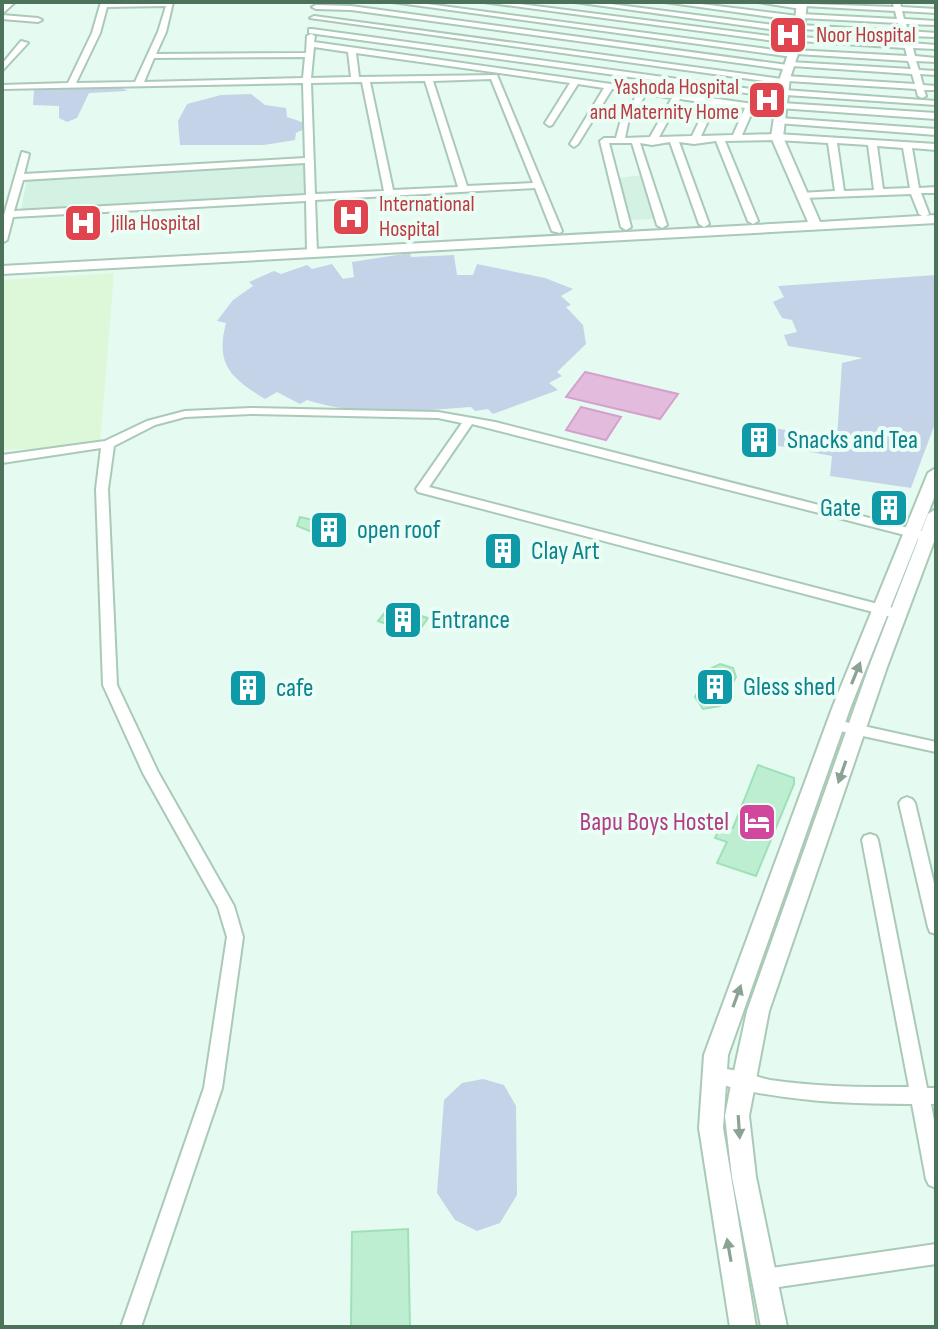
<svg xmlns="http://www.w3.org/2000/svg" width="938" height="1329" font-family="'Sofia Sans Condensed',sans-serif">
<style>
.residential{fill:#d4f2e4}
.medical{fill:#ddf8d9}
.green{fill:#c4d3e7}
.water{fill:#e3bbdd;stroke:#d4a1cd;stroke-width:2}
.building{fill:#beeed1;stroke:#a0e0b8;stroke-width:2}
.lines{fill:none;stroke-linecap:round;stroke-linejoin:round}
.minor-casing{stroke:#aac9b7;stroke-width:4}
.tertiary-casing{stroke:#aac9b7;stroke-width:4}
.minor{fill:#fff;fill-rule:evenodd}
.tertiary{fill:#fff;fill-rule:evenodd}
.oneway{fill:#8ba393}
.labels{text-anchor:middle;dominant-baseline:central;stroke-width:8;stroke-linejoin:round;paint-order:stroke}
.far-health-label{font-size:22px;fill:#be3a42;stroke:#ebfef6;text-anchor:start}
.culture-label{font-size:26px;fill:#0d838f;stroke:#ebfef6;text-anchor:start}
.hotel-label{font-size:26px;fill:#b23c85;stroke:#ebfef6;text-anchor:end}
</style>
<rect width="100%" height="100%" fill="#e5fbf2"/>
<g class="residential">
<path d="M305 163 304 194 21 211 27 179Z"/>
<path d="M645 175 658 219 626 220 616 178Z"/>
</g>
<path class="medical" d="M114 273 100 446 2 450V280Z"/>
<g class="green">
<path d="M119 87 128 91 89 93 77 118 67 122 59 118V106L33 105 34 90Z"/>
<path d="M251 94 265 105 286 108 287 117 305 123V129L296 133 295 140 264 145H180L178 121 187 104 221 95Z"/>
<path d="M410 253 411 257 454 255 457 275H473L477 264 545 278 573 289 561 296 571 305 566 307 583 325 586 344 557 372 562 376 549 383 558 390 493 414 488 409 475 411 471 407C416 411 360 417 307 400L300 404 277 392 265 399C231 378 215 365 226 323L217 321 233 300 253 286 249 282 274 271 281 274 307 265 312 269 332 264 343 279 354 277 352 262Z"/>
<path d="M936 275V421L911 488 830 476 832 456 763 443 767 427 837 438 842 363 863 358 788 346 784 335 797 332 792 320 782 318 773 302 784 297 778 286Z"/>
<path d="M483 1079 504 1085 516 1106 517 1195 500 1223 477 1231 455 1220 437 1193 444 1100 462 1083Z"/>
</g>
<g class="water">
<path d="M585 372 678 394 660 419 566 397Z"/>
<path d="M581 407 621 417 606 440 566 430Z"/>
</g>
<g class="building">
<path d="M300 517 343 527 333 538 320 535 297 526Z"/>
<path d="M391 605 412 613 428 618 416 635 378 621Z"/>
<path d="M720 664 733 668 736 677 720 706 703 709 695 697 710 669Z"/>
<path d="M758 765 794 778V784L756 876 717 863 727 842 715 838 721 825 733 828Z"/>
<path d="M408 1229 410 1327H351L352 1232Z"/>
</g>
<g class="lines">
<g class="minor-casing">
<g id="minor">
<path d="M2 2 14 3 2 14 4 5Z"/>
<path d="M101 2H173L166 32 156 54 306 53 307 36 311 34 315 36 314 42 781 108 784 109V113L753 110 742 135 777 134 936 144V150L912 148 919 188 936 187V193H921L929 214 924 217 919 214 911 194 803 198 800 197V193L835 191 828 143 777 140 725 141 758 221 753 224 748 221 716 141 694 144 679 142 709 224 704 227 699 224 670 142 652 145 640 143 667 225 662 228 657 225 632 143H609L631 227 626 230 621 227 600 141 604 138H616L620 123 638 93 612 89 578 144 574 147 570 144 604 88 578 84 552 125 549 126 545 123 570 83 356 53 359 77 497 75 562 231 560 233 552 231 535 188 315 200 317 252 312 255 307 252 306 201 13 217 7 240 2 243V222L22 152 29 154 24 174 305 158 303 83 2 89V85L68 83 92 33ZM166 6 158 32 135 82 76 83 100 33 107 7ZM314 47 348 52 351 77 311 78ZM305 57 303 78 144 82 154 58ZM491 79 533 183 467 186 433 81ZM425 81 458 187 393 190 370 82ZM362 82 384 191 315 194 311 83ZM646 94 672 98 650 137 625 138 628 123ZM680 99 708 103 692 136 659 137ZM716 104 745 108 733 135 701 136ZM837 143 868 145 874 190 844 191ZM877 146 903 148 910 188 883 189ZM305 163 306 195 14 211 23 180Z"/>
<path d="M392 2H412L790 52 794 50 907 56 905 48 800 41 797 44 483 2H504L794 39 798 37 903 43 901 35 802 29 803 31 799 33 574 2H595L797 28V25H800L900 31 898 23 803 18 800 21 664 2H685L798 16 801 14 897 19 895 11 804 6 801 9 758 2 894 7 892 2H900L901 7 936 9V13L902 11 904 19 936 21V25L906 24 908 31 936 33V37L909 36 911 43 936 45V49L913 48 915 56 936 58V62L916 61 919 70 936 71V75L920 74 923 85 936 86V90H924L926 96 922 98 918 96 916 89 788 81V84H785L310 18 314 16 782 79 785 76 915 84 912 74 792 66V70H789L351 10 316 9 312 7 316 5 351 6 787 65 790 62 911 69 908 61 797 54 793 57Z"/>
<path d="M2 15 38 18 42 20 38 22 2 19Z"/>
<path d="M312 29 781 93 784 90 936 101V105L786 95V98H783L309 33V29Z"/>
<path d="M21 41 28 43 2 71V64Z"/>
<path d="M782 103 936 113V119L779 108V104Z"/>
<path d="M780 118 936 129V135L777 123V119Z"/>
<path d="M251 408 438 412 495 422 936 535V543L472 424 429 487 897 609 899 612 892 617 418 492 416 489 462 423 438 418 251 414 185 417 155 425 114 446 108 489 117 685 158 772 234 906 243 937 222 1088 141 1327H121L204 1088 227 937 218 907 143 773 103 685 96 489 101 448 2 463V455L105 441 147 421 185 411Z"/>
<path d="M836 720 936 742V752L831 729 829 725 831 721Z"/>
<path d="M907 797 912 799 915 803 936 892V934L930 932 928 927 899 803 902 799Z"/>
<path d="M870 834 876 836 878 840 927 1088H936V1104H931L936 1131V1188L929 1185 926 1179 912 1104C845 1104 780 1101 715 1083L709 1081 706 1075 709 1069C721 1064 755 1077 770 1080 816 1087 863 1087 909 1087L862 840 864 836Z"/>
<path d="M936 1244V1264L765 1289 758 1286 755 1279 758 1272 765 1269Z"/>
</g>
</g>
<g class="tertiary-casing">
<g id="tertiary">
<path d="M797 2H807L803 39 790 78 783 137 820 222 936 215V223L2 274V266L808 222 771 137 780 78 793 39Z"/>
<path d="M936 468V493L851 706 728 1055 723 1128 756 1327H730L699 1128 704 1055 833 706 928 473Z"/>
<path d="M936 509V536L887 667 769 1011 749 1116 756 1177 787 1327H761L732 1177 725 1116 731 1085 747 1011 869 667 928 514Z"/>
</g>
</g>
<use href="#minor" class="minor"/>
<use href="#tertiary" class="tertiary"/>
</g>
<defs><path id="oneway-solid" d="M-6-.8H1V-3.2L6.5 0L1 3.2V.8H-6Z" transform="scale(2)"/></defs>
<g class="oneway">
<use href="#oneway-solid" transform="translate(856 673) rotate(-68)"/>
<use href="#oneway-solid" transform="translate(842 772) rotate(109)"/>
<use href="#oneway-solid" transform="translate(737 996) rotate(-70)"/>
<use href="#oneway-solid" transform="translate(739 1127) rotate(86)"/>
<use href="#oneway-solid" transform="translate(729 1250) rotate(-100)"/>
</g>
<defs>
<g id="hospital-square" transform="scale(2)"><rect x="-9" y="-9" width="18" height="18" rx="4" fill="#e0444e" stroke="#ebfef6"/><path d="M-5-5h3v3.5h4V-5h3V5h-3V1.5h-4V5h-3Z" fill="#fff"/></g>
<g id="building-square" transform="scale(2)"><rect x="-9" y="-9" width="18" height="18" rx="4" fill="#0f9aa8" stroke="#ebfef6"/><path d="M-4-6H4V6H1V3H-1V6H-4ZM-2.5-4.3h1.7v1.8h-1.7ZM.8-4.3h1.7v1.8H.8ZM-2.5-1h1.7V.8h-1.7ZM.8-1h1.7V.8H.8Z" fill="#fff"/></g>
<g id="hotel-square" transform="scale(2)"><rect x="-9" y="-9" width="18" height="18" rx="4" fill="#d1479c" stroke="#ebfef6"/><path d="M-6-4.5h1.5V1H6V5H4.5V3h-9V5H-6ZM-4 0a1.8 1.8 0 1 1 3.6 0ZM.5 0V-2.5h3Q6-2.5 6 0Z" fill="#fff"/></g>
</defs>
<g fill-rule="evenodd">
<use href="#hospital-square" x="788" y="35"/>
<use href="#hospital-square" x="767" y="100"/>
<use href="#hospital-square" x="351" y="217"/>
<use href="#hospital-square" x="83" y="223"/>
<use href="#building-square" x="759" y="440"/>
<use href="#building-square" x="889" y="508"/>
<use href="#building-square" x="329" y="530"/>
<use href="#building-square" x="503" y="551"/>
<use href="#building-square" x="403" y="620"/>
<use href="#building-square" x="715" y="687"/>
<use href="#building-square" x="248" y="688"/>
<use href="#hotel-square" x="757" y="822"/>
</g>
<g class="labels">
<g class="far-health-label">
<text x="816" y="35">Noor Hospital</text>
<text x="739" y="87" text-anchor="end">Yashoda Hospital<tspan x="739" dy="25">and Maternity Home</tspan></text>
<text x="379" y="204">International<tspan x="379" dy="25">Hospital</tspan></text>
<text x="111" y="223">Jilla Hospital</text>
</g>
<g class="culture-label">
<text x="787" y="440">Snacks and Tea</text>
<text x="861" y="508" text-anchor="end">Gate</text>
<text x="357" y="530">open roof</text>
<text x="531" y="551">Clay Art</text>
<text x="431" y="620">Entrance</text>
<text x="743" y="687">Gless shed</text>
<text x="276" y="688">cafe</text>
</g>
<g class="hotel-label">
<text x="729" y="822">Bapu Boys Hostel</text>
</g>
</g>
<rect width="938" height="1329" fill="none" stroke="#4c7259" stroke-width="8"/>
</svg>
